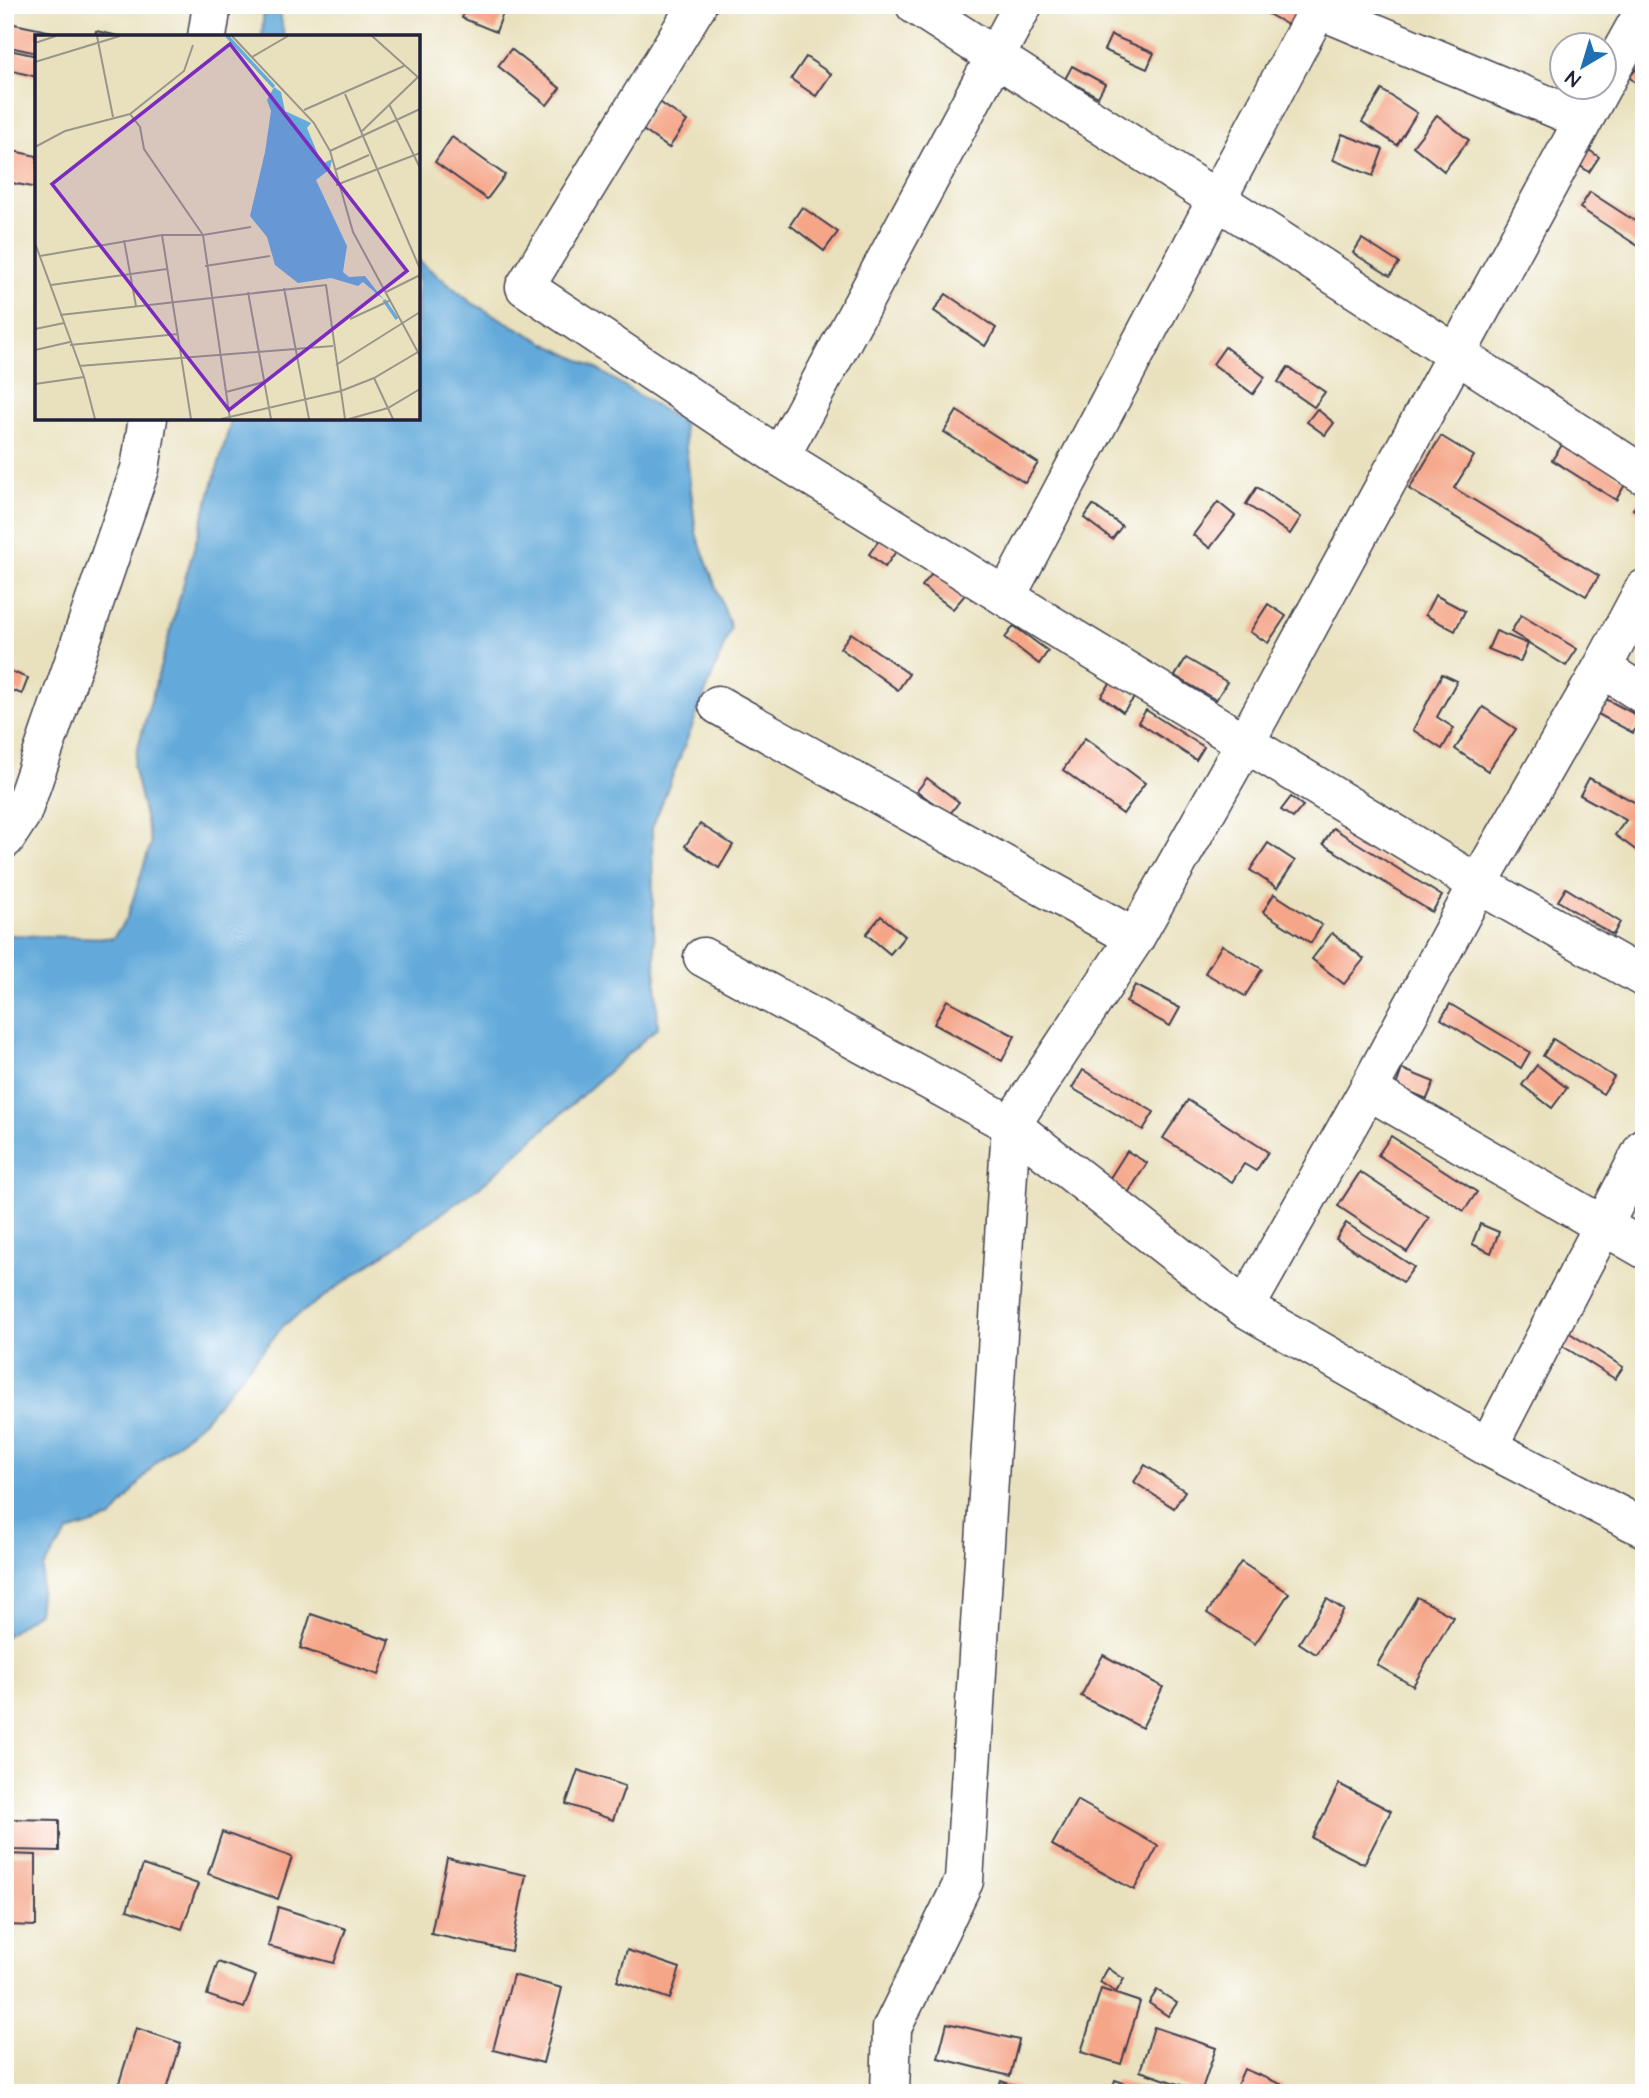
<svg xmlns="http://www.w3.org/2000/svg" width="1649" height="2098" font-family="'Architects Daughter',sans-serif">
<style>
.water{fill:#64aada;stroke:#43668a;stroke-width:2}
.building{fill:#f5a588}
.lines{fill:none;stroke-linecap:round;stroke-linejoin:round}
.minor-casing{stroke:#403f4f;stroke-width:41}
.minor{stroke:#fff;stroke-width:38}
.inset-river{fill:none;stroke:#64aada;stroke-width:3.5}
.inset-road{fill:none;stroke:#99958a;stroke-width:2}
.view{fill:#7b2cbf;fill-opacity:0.15;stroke:#7b2cbf;stroke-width:3.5}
.inset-edge{fill:none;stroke:#22223b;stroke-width:3.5}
</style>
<rect width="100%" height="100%" fill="#fff"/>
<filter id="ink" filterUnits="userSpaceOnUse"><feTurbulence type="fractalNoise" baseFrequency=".0143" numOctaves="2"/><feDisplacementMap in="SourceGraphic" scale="14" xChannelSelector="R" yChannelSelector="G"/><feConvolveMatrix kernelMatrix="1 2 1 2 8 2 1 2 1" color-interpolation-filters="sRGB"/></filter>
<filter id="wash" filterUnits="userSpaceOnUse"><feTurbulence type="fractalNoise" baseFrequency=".00686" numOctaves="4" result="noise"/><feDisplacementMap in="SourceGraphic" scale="28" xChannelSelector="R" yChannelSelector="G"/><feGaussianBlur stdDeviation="1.57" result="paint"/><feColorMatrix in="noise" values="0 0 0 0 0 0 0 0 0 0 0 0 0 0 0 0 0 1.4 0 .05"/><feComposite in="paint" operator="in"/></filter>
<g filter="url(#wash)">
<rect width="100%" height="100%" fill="#e9e1be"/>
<g class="water">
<path d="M264 5H279L284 37H262Z"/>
<path d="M418 260 472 303 543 342 592 366 683 423 696 533 731 628 652 828 653 907 658 1027 483 1184 284 1325 204 1420 156 1462 112 1518 68 1532 43 1568 38 1612 5 1637V1009L9 997 5 996V935L113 938 127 918 151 843 133 765 180 596 232 418H418Z"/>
</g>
<g id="blocks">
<g class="building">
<path d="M467 5H483L503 13 496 32 462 18Z"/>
<path d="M1266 5H1299L1295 29 1263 11Z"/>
<path d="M5 22 52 32 51 37H37V53L5 46Z"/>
<path d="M96 31 119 36 118 37H95Z"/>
<path d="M1111 35 1154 53 1147 69 1104 50Z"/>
<path d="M5 49 37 56V77L5 69Z"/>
<path d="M511 49 560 88 547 105 498 66Z"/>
<path d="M806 57 831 74 816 96 791 79Z"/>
<path d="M1644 61V90L1629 77Z"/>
<path d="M1072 66 1105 84 1098 97 1065 79Z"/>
<path d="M1382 90 1417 113 1397 145 1362 122Z"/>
<path d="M658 101 687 121 669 148 640 128Z"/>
<path d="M1437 115 1469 140 1444 171 1413 146Z"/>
<path d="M1342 134 1383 149 1373 176 1333 160Z"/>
<path d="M452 137 505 175 487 199 435 162Z"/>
<path d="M1589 150 1599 157 1589 172 1579 165Z"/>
<path d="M13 151 37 156V188L7 182Z"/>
<path d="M1590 192 1644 227V250L1580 208Z"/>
<path d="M802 207 838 232 824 251 790 225Z"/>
<path d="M1362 239 1399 263 1390 276 1353 253Z"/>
<path d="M946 294 996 328 985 346 934 311Z"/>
<path d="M1225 347 1265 377 1253 394 1213 364Z"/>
<path d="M1288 367 1325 392 1314 407 1278 382Z"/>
<path d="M1317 409 1334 423 1325 435 1307 422Z"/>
<path d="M957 411 1038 463 1025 483 944 432Z"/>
<path d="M1441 436 1474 456 1454 488 1599 576 1586 596 1409 489Z"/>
<path d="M1564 442 1627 481 1616 500 1552 460Z"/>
<path d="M1257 487 1301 517 1290 534 1246 504Z"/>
<path d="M1644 496V517L1633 509Z"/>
<path d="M1218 502 1235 516 1210 548 1193 535Z"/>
<path d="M1093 505 1122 526 1112 539 1084 518Z"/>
<path d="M880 539 897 550 885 567 869 554Z"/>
<path d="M934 571 965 595 953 609 922 586Z"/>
<path d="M1435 595 1465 611 1455 631 1425 615Z"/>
<path d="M1268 604 1286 616 1268 643 1250 632Z"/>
<path d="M1521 615 1577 649 1566 666 1511 632Z"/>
<path d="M1014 626 1048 651 1039 664 1005 638Z"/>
<path d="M1496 631 1528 644 1520 662 1488 649Z"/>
<path d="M851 633 909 674 898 690 840 648Z"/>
<path d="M1186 658 1227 682 1216 700 1175 676Z"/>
<path d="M5 669 28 678 22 694 5 688Z"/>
<path d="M1442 674 1457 681 1437 717 1454 728 1442 749 1413 730Z"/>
<path d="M1112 681 1134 698 1123 712 1101 696Z"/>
<path d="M1606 699 1642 718 1633 733 1598 714Z"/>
<path d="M1483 707 1516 729 1488 771 1455 749Z"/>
<path d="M1146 710 1204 747 1196 760 1138 722Z"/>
<path d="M1085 738 1145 783 1123 814 1063 770Z"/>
<path d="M927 778 959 802 949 815 917 791Z"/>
<path d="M1589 778 1644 807V856L1615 835 1626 820 1580 795Z"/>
<path d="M1291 797 1303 806 1293 818 1281 810Z"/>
<path d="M700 824 733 845 719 868 685 846Z"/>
<path d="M1333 828 1442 896 1432 912 1323 844Z"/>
<path d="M1268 843 1295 861 1277 888 1250 870Z"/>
<path d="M1566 888 1620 922 1613 935 1558 901Z"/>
<path d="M1274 894 1322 925 1311 943 1263 912Z"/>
<path d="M881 916 905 936 890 954 866 934Z"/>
<path d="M1332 933 1364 959 1344 984 1312 959Z"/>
<path d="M1222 945 1262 969 1245 996 1205 973Z"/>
<path d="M1135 985 1180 1008 1170 1026 1126 1002Z"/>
<path d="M947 1000 1015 1036 1002 1061 934 1024Z"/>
<path d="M1450 1004 1530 1052 1521 1068 1441 1019Z"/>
<path d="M1553 1039 1614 1077 1603 1094 1543 1056Z"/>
<path d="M1537 1065 1567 1088 1552 1108 1522 1085Z"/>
<path d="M1402 1069 1434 1082 1427 1099 1396 1086Z"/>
<path d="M1083 1070 1154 1112 1143 1130 1072 1088Z"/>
<path d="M1188 1100 1268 1152 1256 1171 1244 1164 1232 1182 1163 1138Z"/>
<path d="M1391 1136 1477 1192 1464 1211 1378 1155Z"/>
<path d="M1127 1151 1147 1163 1128 1193 1108 1181Z"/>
<path d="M1360 1172 1429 1218 1407 1252 1338 1206Z"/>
<path d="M1346 1223 1414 1267 1403 1282 1336 1239Z"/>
<path d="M1480 1224 1499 1232 1491 1253 1472 1244Z"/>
<path d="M1568 1332 1623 1367 1615 1379 1561 1345Z"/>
<path d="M1145 1465 1185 1491 1174 1508 1134 1482Z"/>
<path d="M1241 1562 1289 1593 1255 1644 1207 1613Z"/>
<path d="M1417 1597 1453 1617 1413 1686 1377 1665Z"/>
<path d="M1327 1599 1344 1610 1316 1654 1299 1643Z"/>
<path d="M311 1614 390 1641 379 1675 300 1648Z"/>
<path d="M1103 1655 1163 1687 1142 1728 1081 1696Z"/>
<path d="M578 1770 625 1786 613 1820 566 1804Z"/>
<path d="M1339 1784 1391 1811 1364 1864 1312 1838Z"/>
<path d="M1077 1800 1158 1846 1134 1890 1052 1845Z"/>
<path d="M12 1819 59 1820V1851L12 1850Z"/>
<path d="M222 1832 292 1857 278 1899 208 1874Z"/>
<path d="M5 1854 36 1855V1926L5 1925Z"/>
<path d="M447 1858 526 1875 511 1951 431 1934Z"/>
<path d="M143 1865 198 1884 182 1929 127 1910Z"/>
<path d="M278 1907 346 1929 334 1963 268 1946Z"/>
<path d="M627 1950 680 1968 670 1999 617 1981Z"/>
<path d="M218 1962 256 1976 244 2008 207 1995Z"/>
<path d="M1108 1968 1124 1979 1116 1992 1100 1982Z"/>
<path d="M513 1975 562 1988 543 2063 493 2050Z"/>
<path d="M1101 1989 1140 2002 1121 2064 1081 2052Z"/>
<path d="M1157 1990 1177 2003 1168 2016 1149 2003Z"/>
<path d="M947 2023 1019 2040 1010 2076 938 2058Z"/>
<path d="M1154 2027 1216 2048 1201 2092 1140 2071Z"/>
<path d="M136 2028 181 2043 166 2093H116Z"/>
<path d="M1244 2069 1283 2085 1280 2093H1256L1237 2085Z"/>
<path d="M1115 2080 1150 2092V2093H1111Z"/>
<path d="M1001 2081 1024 2089 1022 2093H997Z"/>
</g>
</g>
</g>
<g filter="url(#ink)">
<use href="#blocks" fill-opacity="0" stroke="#403f4f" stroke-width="2"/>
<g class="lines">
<g class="minor-casing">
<g id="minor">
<path d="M697 5 525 287 780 457 1061 631 1478 884 1644 978"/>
<path d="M915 5 1644 475"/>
<path d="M1318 9 1583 120"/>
<path d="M207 37 212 5"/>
<path d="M1604 83 1644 11"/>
<path d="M780 457 1023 5"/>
<path d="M1006 597 1320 5"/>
<path d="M1602 668 1644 695"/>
<path d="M718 705 1135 938"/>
<path d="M5 839 22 813 140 469 148 418"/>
<path d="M703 957 1011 1125 1245 1308 1488 1447 1644 1528"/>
<path d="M1368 1090 1644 1249"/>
<path d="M1245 1308 1368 1090 1478 884 1602 668 1644 589"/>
<path d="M1488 1447 1644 1147"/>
<path d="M890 2093 892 2028 964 1881 1011 1125 1135 938 1245 743 1601 88"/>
</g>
</g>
<use href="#minor" class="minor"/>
</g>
</g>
<g transform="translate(35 35)">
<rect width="385" height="385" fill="#e9e1be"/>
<path d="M239 52 246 57 250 76 276 88 272 93 287 129 297 124 295 134 281 145 312 211 308 237 314 242 330 241 349 265 328 247 323 251 296 243 263 248 240 230 232 202 215 181 230 117 236 76 232 65Z" fill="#64aada"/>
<path class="inset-river" d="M192 1 239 52M349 265 362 284"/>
<path class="inset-road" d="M62 1 78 82M197 1 279 88 295 116 318 197 385 321M337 1 385 44M0 8 21 1M217 22 253 1M0 27 85 1M310 59 385 234M354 69 385 133M269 75 369 31M95 79 105 92 109 114 168 200 195 384M326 97 383 42M0 112 30 96 95 79 149 36 158 10M295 116 385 74M300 135 334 120M301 150 385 118M127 200 156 384M89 205 101 271M0 208 49 342 60 384M5 221 127 200H168L216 192M170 231 235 221M16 250 132 234M249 253 274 384M213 257 236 384M351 257 385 240M25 280 291 250 310 384M315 284 356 265M0 294 29 288M35 310 143 299M0 315 35 307M301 330 385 277M44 331 298 311M339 343 358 384M0 349 49 342M191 357 229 347M186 384 306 356 339 343 383 317M314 384 353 373 385 354"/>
<path class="view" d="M195 9 372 236 194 375 17 149Z"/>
<rect width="385" height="385" class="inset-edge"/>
</g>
<rect width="1649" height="2098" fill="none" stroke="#fff" stroke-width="28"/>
<g transform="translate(1583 66) rotate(218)"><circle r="33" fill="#ffffff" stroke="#a7a7b1" stroke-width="2"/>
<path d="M0-5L12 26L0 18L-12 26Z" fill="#1f6fb2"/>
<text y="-10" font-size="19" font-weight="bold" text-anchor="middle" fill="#22223b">N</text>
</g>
</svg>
